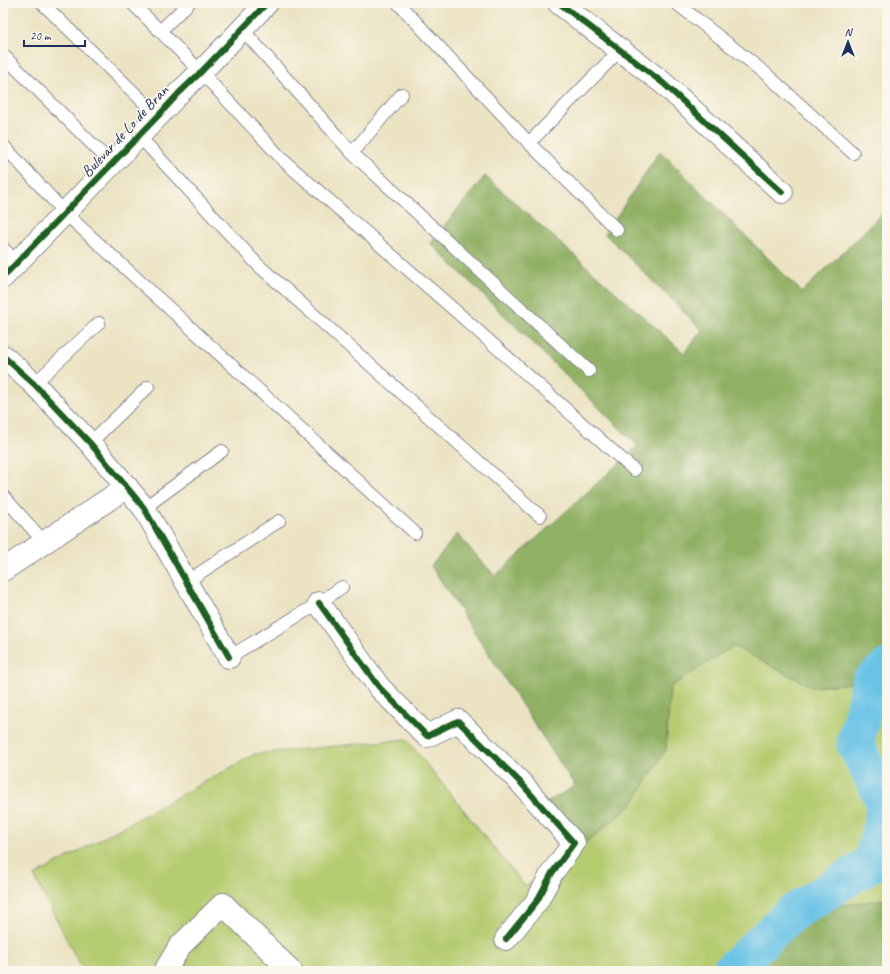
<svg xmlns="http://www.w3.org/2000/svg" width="890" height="974" font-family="Caveat,sans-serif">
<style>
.green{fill:#b6cc71;stroke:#687e68}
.forest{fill:#90b063;stroke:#567060}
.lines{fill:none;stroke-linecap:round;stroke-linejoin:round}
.river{stroke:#69c3e6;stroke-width:37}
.service-casing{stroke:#848990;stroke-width:14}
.minor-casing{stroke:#848990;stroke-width:24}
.tertiary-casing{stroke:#848990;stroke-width:24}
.service{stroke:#fff;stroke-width:12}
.minor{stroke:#fff;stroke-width:22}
.tertiary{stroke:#fff;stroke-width:22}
.cycleway-casing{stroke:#fbf7ec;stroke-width:8}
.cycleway{stroke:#1b5e20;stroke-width:6}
.labels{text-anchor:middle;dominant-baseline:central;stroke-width:3.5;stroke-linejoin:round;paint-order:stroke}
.street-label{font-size:16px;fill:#1b2f5e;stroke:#fbf7ec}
</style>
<rect width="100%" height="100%" fill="#fbf7ec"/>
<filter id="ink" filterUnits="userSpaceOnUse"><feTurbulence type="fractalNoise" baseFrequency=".025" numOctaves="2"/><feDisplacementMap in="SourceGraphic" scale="8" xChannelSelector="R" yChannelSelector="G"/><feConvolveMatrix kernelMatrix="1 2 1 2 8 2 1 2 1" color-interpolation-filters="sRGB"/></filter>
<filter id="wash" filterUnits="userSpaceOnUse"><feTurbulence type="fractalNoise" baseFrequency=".012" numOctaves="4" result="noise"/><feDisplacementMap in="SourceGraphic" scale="16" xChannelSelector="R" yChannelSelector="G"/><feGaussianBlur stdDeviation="0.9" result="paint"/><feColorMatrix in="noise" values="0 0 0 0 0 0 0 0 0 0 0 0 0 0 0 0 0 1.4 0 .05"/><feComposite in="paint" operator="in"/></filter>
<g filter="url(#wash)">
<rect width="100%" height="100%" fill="#ece3c3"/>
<path class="green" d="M733 646 812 687 887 679V901L881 900 774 914 740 951 724 971H83L34 876 255 754 406 739 525 886 575 851 666 750 669 687Z"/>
<g class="forest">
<path d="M660 151 802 292 887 209V679L812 687 733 646 670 687 666 750 631 806 575 851 539 807 575 786 431 566 457 534 495 576 638 446 430 243 485 176 684 353 702 330 605 234Z"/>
<path d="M881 900 887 901V971H724L740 951 773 914Z"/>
</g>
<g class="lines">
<path class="river" d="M730 971 792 913 872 863 886 805 855 744 870 682 887 667"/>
</g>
</g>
<g filter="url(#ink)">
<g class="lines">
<g class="service-casing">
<g id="service">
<path d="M42 3 158 116"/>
<path d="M132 3 201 72 284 161 459 314 634 470"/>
<path d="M398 3 529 143 617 230"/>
<path d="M676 3 765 73 853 153"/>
<path d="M242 29 352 153 589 371"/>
<path d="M160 31 189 3"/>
<path d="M3 55 112 164"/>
<path d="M139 136 258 265 540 516"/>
<path d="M529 143 620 50"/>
<path d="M3 145 65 213 415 533"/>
<path d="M352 153 402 94"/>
<path d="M3 248 17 263"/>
<path d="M34 384 99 323"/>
<path d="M90 443 148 387"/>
<path d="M3 496 45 543"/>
<path d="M144 508 222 451"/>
<path d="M186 582 279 521"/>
<path d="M229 657 319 603 342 587"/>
</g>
</g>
<g class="minor-casing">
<g id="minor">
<path d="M559 3 663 83 782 192"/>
<path d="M3 356 34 384 90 443 144 508 229 657"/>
<path d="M3 570 127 487"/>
<path d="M319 603 379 687 427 736 458 721 521 783 574 843 552 873 537 901 506 939"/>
<path d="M165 971 180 946 223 904 291 971"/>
</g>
</g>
<g class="tertiary-casing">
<path id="tertiary" d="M3 277 158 116 179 93 201 72 267 3"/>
</g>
<use href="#service" class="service"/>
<use href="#minor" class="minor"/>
<use href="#tertiary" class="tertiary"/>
<g class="cycleway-casing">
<g id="cycleway">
<path d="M559 3 663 83 782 192"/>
<path d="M3 277 158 116 179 93 201 72 267 3"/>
<path d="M3 356 34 384 90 443 144 508 229 657"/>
<path d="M319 603 379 687 427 736 458 721 521 783 574 843 552 873 537 901 506 939"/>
</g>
</g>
<use href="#cycleway" class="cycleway"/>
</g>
</g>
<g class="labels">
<g class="street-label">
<text transform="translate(125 131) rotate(-47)">Bulevar de Lo de Bran</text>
</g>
</g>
<rect width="890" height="974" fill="none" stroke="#fbf7ec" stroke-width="16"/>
<g transform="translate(848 42)" stroke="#fbf7ec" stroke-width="3" paint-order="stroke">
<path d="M0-3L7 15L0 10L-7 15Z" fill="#1b2f5e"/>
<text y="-6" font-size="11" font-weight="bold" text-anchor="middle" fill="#1b2f5e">N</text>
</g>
<path d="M24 40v6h61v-6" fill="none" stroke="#1b2f5e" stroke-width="2"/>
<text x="30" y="40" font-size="12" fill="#1b2f5e" stroke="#fbf7ec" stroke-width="3" paint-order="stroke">20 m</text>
</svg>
